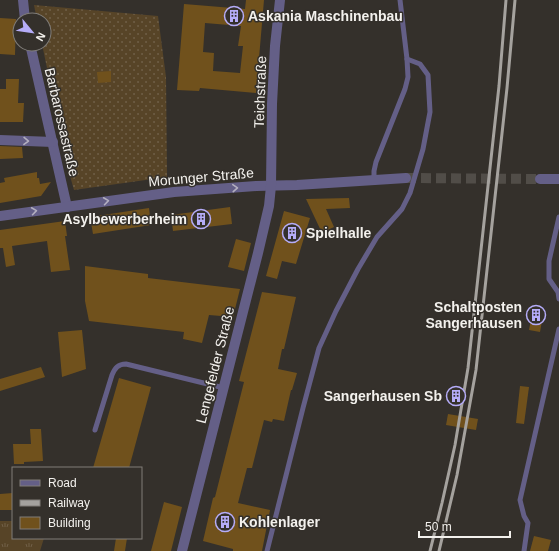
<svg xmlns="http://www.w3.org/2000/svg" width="559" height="551" font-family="Helvetica,sans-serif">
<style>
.grass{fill:url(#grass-tufts)}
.garden{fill:url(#garden-dots)}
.building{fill:#70511c;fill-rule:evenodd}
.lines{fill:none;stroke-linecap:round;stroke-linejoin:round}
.minor-tunnel{stroke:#514d48;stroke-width:10;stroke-dasharray:10 5;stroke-linecap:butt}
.service{stroke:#645f87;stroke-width:5}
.minor{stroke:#645f87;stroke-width:10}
.rail{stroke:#a5a29e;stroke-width:3}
.oneway{stroke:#b3afbf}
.labels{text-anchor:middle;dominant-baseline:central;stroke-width:3;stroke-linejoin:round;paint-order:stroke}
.poi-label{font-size:14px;font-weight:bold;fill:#f3f1ed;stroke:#34302b;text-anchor:start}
.street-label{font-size:14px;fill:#f3f1ed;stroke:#34302b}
</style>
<defs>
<pattern id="grass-tufts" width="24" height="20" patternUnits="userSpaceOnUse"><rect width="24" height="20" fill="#574427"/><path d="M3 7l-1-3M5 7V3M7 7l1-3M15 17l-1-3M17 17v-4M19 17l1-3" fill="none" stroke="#705f47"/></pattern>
<pattern id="garden-dots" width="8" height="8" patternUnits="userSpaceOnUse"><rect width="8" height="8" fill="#574427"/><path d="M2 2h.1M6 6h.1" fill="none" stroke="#705f47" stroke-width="1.8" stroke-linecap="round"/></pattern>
</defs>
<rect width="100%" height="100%" fill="#34302b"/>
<path class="grass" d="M0 521H13V538H44L40 551H0Z"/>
<path class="garden" d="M34 5 158 16 166 77 167 177 74 190 68 169 42 44H44V20H37Z"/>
<g class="building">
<path d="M246 0H264L256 93 200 88 199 91 177 90 184 4 245 9ZM205 23 241 26 238 46H243L240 73 213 71 214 53 203 52Z"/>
<path d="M0 18 16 19 15 55 0 54Z"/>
<path d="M111 71V82L98 83 97 72Z"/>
<path d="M6 79H19L18 103H24L23 122H0V89H6Z"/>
<path d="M0 146 22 147 23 158 0 159Z"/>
<path d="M37 172V178H39L40 184 51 182 41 196 0 203V183L5 182 4 178Z"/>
<path d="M349 198 350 208 326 209 334 227 322 233 306 199Z"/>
<path d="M230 207 232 224 173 231 171 215Z"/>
<path d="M149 208 151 225 93 234 90 217Z"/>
<path d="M284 211 310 218 296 264 282 261 277 279 266 276Z"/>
<path d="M65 221 67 236H65L70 270 51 272 47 241 12 246 15 265 6 267 3 248H0V230Z"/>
<path d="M236 239 251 243 244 271 228 267Z"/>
<path d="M85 266 148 274V278L240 289 233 317 209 315 202 343 183 339 184 332 89 321 85 301Z"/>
<path d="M262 292 296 297 284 349H282L278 369 297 373 292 390H291L284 421 273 419 272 422 264 420 252 468H247L238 503 270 510 262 551H233V549L203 541 213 498 215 497 244 382 239 381Z"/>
<path d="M531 319 542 321 540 332 529 330Z"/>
<path d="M82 330 86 369 62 377 58 332Z"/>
<path d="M41 367 45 377 0 391V379Z"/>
<path d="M119 378 151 387 129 468H93Z"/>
<path d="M520 386 529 387 524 424 516 423Z"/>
<path d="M448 414 478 419 476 430 446 425Z"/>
<path d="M30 429H41L43 461 24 462V464H14L13 444H31Z"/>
<path d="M13 493V510H0V494Z"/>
<path d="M164 502 182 507 171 551H151Z"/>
<path d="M534 536 551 540 548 551H530Z"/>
<path d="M116 538H127L125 551H114Z"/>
</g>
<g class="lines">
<path class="minor-tunnel" d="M406 178 540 179"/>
<g class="service">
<path d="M374 181V171L376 162 405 89 408 77 407 59 400 0"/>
<path d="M559 217 549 261V279L558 292 559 299"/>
<path d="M95 430 112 375C115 368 118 364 126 364L224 388"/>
<path d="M267 551 303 408 319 348 336 311 358 269 377 237 402 209 410 193 423 149 430 112 428 75 420 64 407 59"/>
<path d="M524 551 528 523 524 516 520 500 559 329"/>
</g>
<g class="minor">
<path d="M23 0 25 20"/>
<path d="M30 44 67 207"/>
<path d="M0 140 53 142"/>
<path d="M540 179H559"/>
<path d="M0 216 174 192 256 186 297 185 406 178"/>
<path d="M182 551 258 253 269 206 271 186 272 104 275 46 280 0"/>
</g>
<g class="rail">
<path d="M430 551 442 503 455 445 468 368 499 86 506 0"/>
<path d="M439 551 457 475 476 370 507 88 515 0"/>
</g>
</g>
<defs><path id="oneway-chevron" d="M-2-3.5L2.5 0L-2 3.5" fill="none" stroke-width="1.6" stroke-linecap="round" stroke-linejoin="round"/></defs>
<g class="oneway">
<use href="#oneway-chevron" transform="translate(26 141) rotate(1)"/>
<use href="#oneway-chevron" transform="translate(235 188) rotate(-4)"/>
<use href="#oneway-chevron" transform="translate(106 201) rotate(-8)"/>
<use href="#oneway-chevron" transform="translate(34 211) rotate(-8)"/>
</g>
<defs>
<g id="building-ring" transform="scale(1)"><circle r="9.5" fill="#34302b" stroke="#b5acf8" stroke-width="1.5"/><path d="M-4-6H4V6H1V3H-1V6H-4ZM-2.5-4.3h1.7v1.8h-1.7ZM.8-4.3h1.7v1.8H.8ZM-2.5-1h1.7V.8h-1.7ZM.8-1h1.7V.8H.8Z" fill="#b5acf8"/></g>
</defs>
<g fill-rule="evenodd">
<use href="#building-ring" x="234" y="16"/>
<use href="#building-ring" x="201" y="219"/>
<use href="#building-ring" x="292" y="233"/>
<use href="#building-ring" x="536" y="315"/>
<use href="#building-ring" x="456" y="396"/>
<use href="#building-ring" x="225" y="522"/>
</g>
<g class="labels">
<g class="poi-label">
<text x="248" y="16">Askania Maschinenbau</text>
<text x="187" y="219" text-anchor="end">Asylbewerberheim</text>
<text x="306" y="233">Spielhalle</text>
<text x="522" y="307" text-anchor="end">Schaltposten<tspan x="522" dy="16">Sangerhausen</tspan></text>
<text x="442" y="396" text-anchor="end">Sangerhausen Sb</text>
<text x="239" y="522">Kohlenlager</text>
</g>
<g class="street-label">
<text transform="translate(260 92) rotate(-88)">Teichstraße</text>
<text transform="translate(62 122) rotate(77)">Barbarossastraße</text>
<text transform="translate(201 177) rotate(-5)">Morunger Straße</text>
<text transform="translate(215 365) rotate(-76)">Lengefelder Straße</text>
</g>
</g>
<rect x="12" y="467" width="130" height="72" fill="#34302b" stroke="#807d79"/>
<rect x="20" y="480" width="20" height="6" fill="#645f87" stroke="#807d79"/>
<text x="48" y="487" font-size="12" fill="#f3f1ed">Road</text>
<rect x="20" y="500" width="20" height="6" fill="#a5a29e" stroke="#807d79"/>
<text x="48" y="507" font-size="12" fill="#f3f1ed">Railway</text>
<rect x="20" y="517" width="20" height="12" fill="#70511c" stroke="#807d79"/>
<text x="48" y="527" font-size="12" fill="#f3f1ed">Building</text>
<g transform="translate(32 32) rotate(119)"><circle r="19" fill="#34302b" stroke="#807d79"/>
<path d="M0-3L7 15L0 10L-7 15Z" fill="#b5acf8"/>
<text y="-6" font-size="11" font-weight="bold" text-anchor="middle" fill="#f3f1ed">N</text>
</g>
<path d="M419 531v6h91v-6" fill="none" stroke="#f3f1ed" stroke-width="2"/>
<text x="425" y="531" font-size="12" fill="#f3f1ed" stroke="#34302b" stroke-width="3" paint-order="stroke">50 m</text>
</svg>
